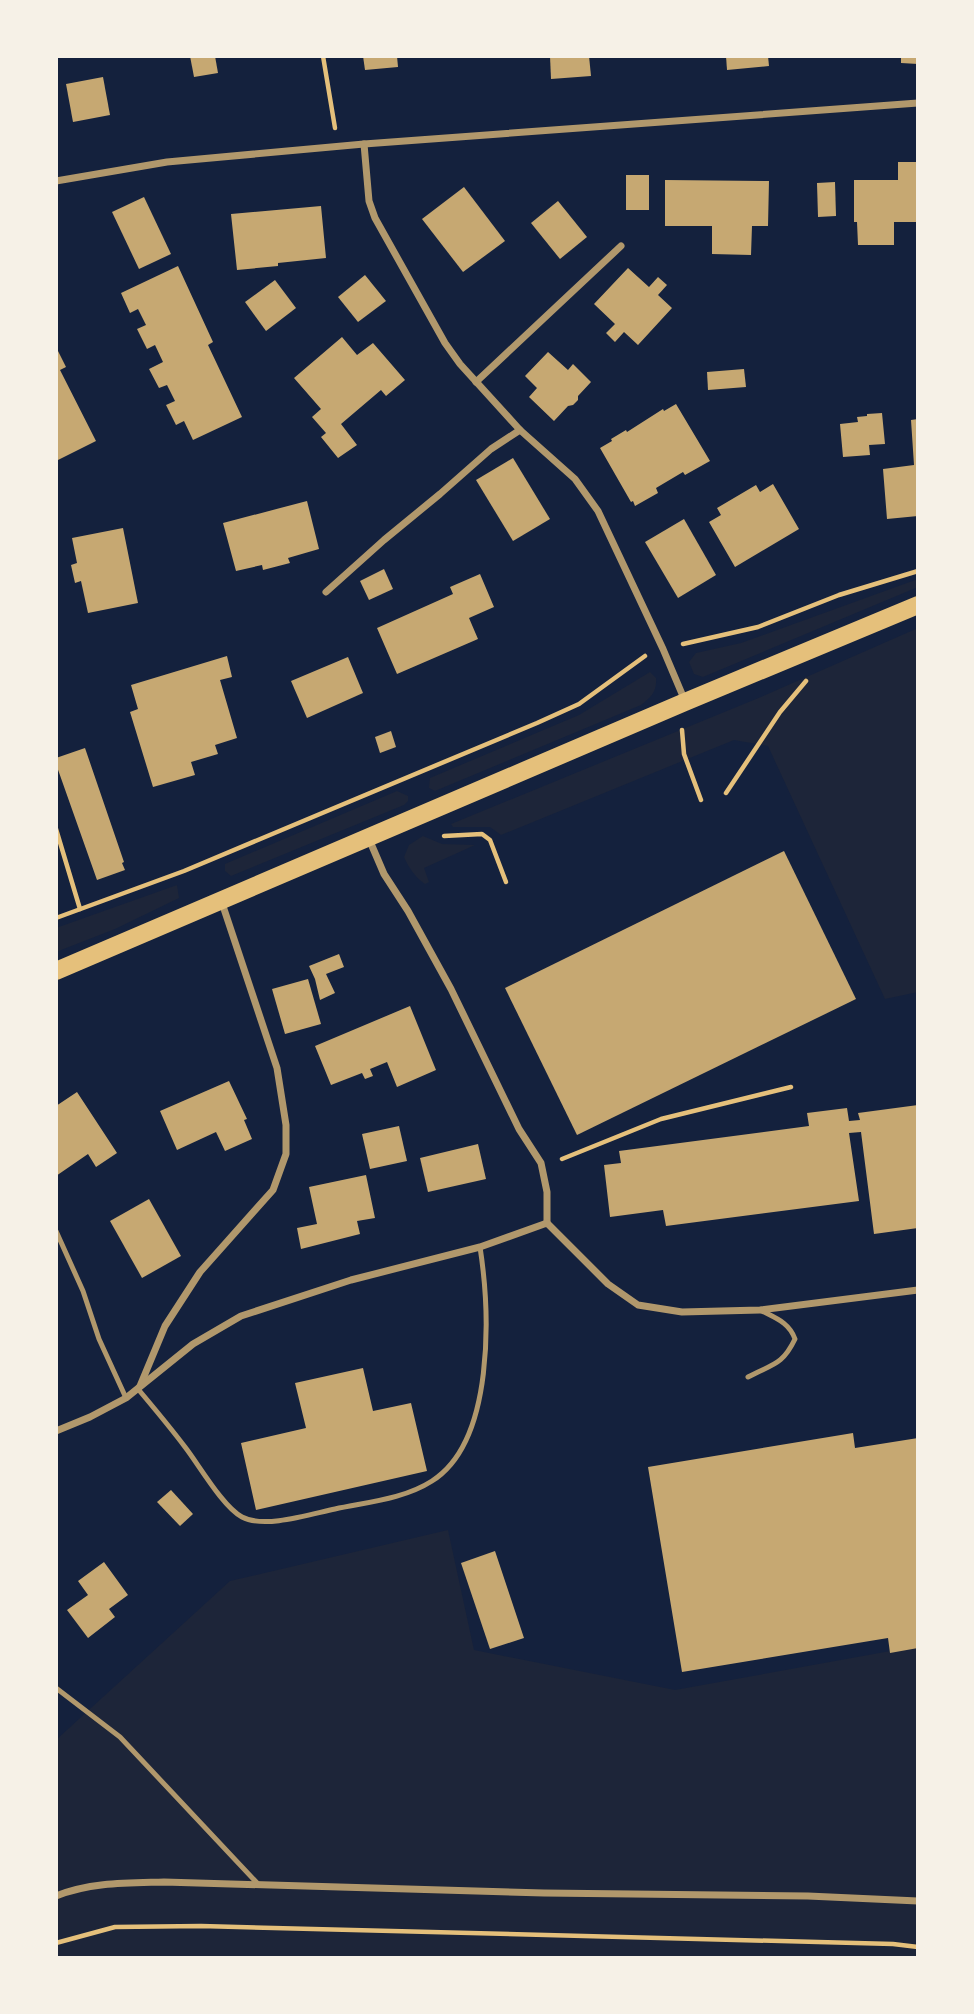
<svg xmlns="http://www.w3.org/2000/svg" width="974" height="2014" font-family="'IBM Plex Sans',sans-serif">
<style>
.green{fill:#1d2539}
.building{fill:#c6a872}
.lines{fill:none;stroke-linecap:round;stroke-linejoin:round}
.path{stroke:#e5c07b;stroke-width:4.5}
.service{stroke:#b1986c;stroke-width:5}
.minor{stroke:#b1986c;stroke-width:7}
.primary{stroke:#e5c07b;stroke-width:18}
</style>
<rect width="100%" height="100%" fill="#14213d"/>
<g class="green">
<path d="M918 579V587L703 677 694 674 689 662 696 653 741 643Z"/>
<path d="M918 628V992L885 999 768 746 734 740 501 835 490 827H453L451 824 761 697Z"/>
<path d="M650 672 656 678C657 692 651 697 641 705L435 791 429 788 430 778 579 715Z"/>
<path d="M397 791 408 796V801L404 805 231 876 225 871V864Z"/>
<path d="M423 836 442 844 475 845 424 868 429 882 425 884C415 877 409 868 404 857L409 845Z"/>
<path d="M177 885 179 898 115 929 56 952V928Z"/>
<path d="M448 1530 474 1650 675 1690 918 1646V1958H56V1740L230 1581Z"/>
</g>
<g class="building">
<path d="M190 56H215L218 73 194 77Z"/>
<path d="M363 56H397L398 67 365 70Z"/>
<path d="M550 56H589L591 76 551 79Z"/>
<path d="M726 56H768L769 66 727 70Z"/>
<path d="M901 56H918V64L901 63Z"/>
<path d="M103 77 110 115 73 122 66 84Z"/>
<path d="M898 162H918V222H894V245H858L857 222H854V180H898Z"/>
<rect x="626" y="175" width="23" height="35"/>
<path d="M665 180 769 181 768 226H752L751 255 712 254V226H665Z"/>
<path d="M835 182 836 216 818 217 817 183Z"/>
<path d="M464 187 505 241 463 272 422 219Z"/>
<path d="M144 197 171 254 139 269 112 212Z"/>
<path d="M558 201 587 237 560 259 531 223Z"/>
<path d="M321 206 326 258 278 263V266L237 270 231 214Z"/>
<path d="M178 266 213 342 208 345 242 417 193 440 184 421 176 425 166 405 175 401 167 385 159 388 149 369 163 362 155 345 147 349 137 329 146 325 138 309 130 313 121 293Z"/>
<path d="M628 268 649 287 658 277 667 285 658 295 672 308 638 345 624 332 615 342 606 333 615 324 594 304Z"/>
<path d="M365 275 386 301 358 322 338 297Z"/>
<path d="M275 280 296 308 266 331 245 302Z"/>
<path d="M342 337 357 355 373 343 405 380 386 396 381 390 341 424 357 445 338 458 321 437 326 433 312 417 321 409 294 378Z"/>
<path d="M56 347 66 367 60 370 96 441 56 461Z"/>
<path d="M548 352 568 370 573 364 591 382 578 396V400L573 405 568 406 554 421 529 397 537 388 525 376Z"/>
<path d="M744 369 746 387 708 390 707 372Z"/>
<path d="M676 404 710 461 685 475 683 472 656 488 658 493 635 506 633 501 631 502 600 448 612 441 611 439 626 430 627 432 663 409 664 411Z"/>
<path d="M882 413 885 444 869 445 870 455 843 457 840 424 858 422 857 417 867 416V414Z"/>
<path d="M918 419V516L887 519 883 469 914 465 911 420Z"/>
<path d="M513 458 550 519 513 541 476 480Z"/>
<path d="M773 484 799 529 735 567 709 522 721 515 717 508 756 485 760 492Z"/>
<path d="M307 501 319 549 288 558 290 563 263 570 262 565 236 571 223 523Z"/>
<path d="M684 519 716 575 678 598 645 542Z"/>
<path d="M123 528 138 603 88 613 81 581 75 583 71 565 77 563 72 538Z"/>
<path d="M384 569 393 589 369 600 360 581Z"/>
<path d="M480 574 494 607 469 618 478 639 397 674 377 628 453 594 450 587Z"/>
<path d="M227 656 232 677 220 680 237 738 215 745 218 754 191 762 195 775 153 787 130 712 138 709 131 685Z"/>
<path d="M348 657 363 693 307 718 291 681Z"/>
<path d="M391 731 396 747 380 753 375 737Z"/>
<path d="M85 748 124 862 122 863 125 870 97 880 56 764V758Z"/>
<path d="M784 851 856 999 577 1135 505 988Z"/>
<path d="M339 954 344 967 326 974 335 993 320 1000 315 979 309 966Z"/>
<path d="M308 979 321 1024 285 1034 272 989Z"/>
<path d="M410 1006 436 1070 397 1087 387 1062 370 1069 373 1076 365 1079 362 1073 331 1085 315 1046Z"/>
<path d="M229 1081 247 1119 244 1120 252 1139 225 1151 216 1132 177 1150 160 1111Z"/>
<path d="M77 1092 117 1153 96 1167 88 1154 56 1176V1106Z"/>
<path d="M918 1105V1228L874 1234 861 1132 849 1133 859 1201 666 1226 663 1210 610 1217 604 1165 621 1163 619 1151 809 1126 807 1113 847 1108 849 1121 860 1120 858 1113Z"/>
<path d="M399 1126 407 1161 370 1169 362 1134Z"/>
<path d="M478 1144 486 1179 428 1192 420 1158Z"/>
<path d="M366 1175 375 1218 357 1221 360 1234 301 1249 297 1228 317 1224 309 1187Z"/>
<path d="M149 1199 181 1256 142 1278 110 1221Z"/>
<path d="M363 1368 373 1411 411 1403 427 1471 256 1510 241 1443 306 1428 295 1383Z"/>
<path d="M853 1433 855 1448 918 1438V1648L890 1653 888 1638 682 1672 648 1467Z"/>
<path d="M171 1490 193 1514 180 1526 157 1502Z"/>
<path d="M495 1551 524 1638 490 1649 461 1563Z"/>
<path d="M104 1562 128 1595 109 1609 115 1617 88 1638 67 1610 88 1595 78 1581Z"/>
</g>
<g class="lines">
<g class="path">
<path d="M323 56 335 128"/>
<path d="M683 644 758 627 839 595 918 571"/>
<path d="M682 730 684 754 701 800"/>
<path d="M726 793 780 712 806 681"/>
<path d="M56 829 80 909"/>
<path d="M444 836 482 834 490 840 506 882"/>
<path d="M56 918 184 871 537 723 579 704 645 656"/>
<path d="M562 1159 661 1119 791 1087"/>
<path d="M56 1943 115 1927 201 1926 893 1944 918 1947"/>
</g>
<g class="service">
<path d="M56 1231 83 1291 99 1339 126 1398"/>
<path d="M748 1377C772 1364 782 1366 795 1339 789 1322 775 1318 760 1310"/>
<path d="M138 1389C154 1408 170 1427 185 1447 199 1465 223 1507 242 1517 265 1529 311 1514 335 1509 368 1502 404 1499 432 1481 495 1441 490 1312 480 1247"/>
<path d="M56 1688 120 1737 259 1885"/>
</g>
<g class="minor">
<path d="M364 144 369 201 375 218 445 343 460 364 520 430 575 479 598 511 663 649 685 701"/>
<path d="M56 181 167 162 364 144 918 103"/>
<path d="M476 382 621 246"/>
<path d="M326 592 384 540 440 494 491 449 520 430"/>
<path d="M369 839 384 874 408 911 451 989 519 1129 541 1163 547 1192V1223"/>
<path d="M140 1386 165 1326 200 1272 273 1190 286 1154V1125L277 1068 221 900"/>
<path d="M56 1431 90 1417 126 1398 193 1344 241 1316 351 1280 480 1247 547 1223 608 1284 638 1305 682 1312 760 1310 918 1290"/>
<path d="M56 1896C91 1882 128 1883 164 1882L544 1893 808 1896 918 1901"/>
</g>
<path class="primary" d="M56 971 685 702 918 605"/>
</g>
<rect width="974" height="2014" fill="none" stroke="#f6f1e7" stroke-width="116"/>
</svg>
